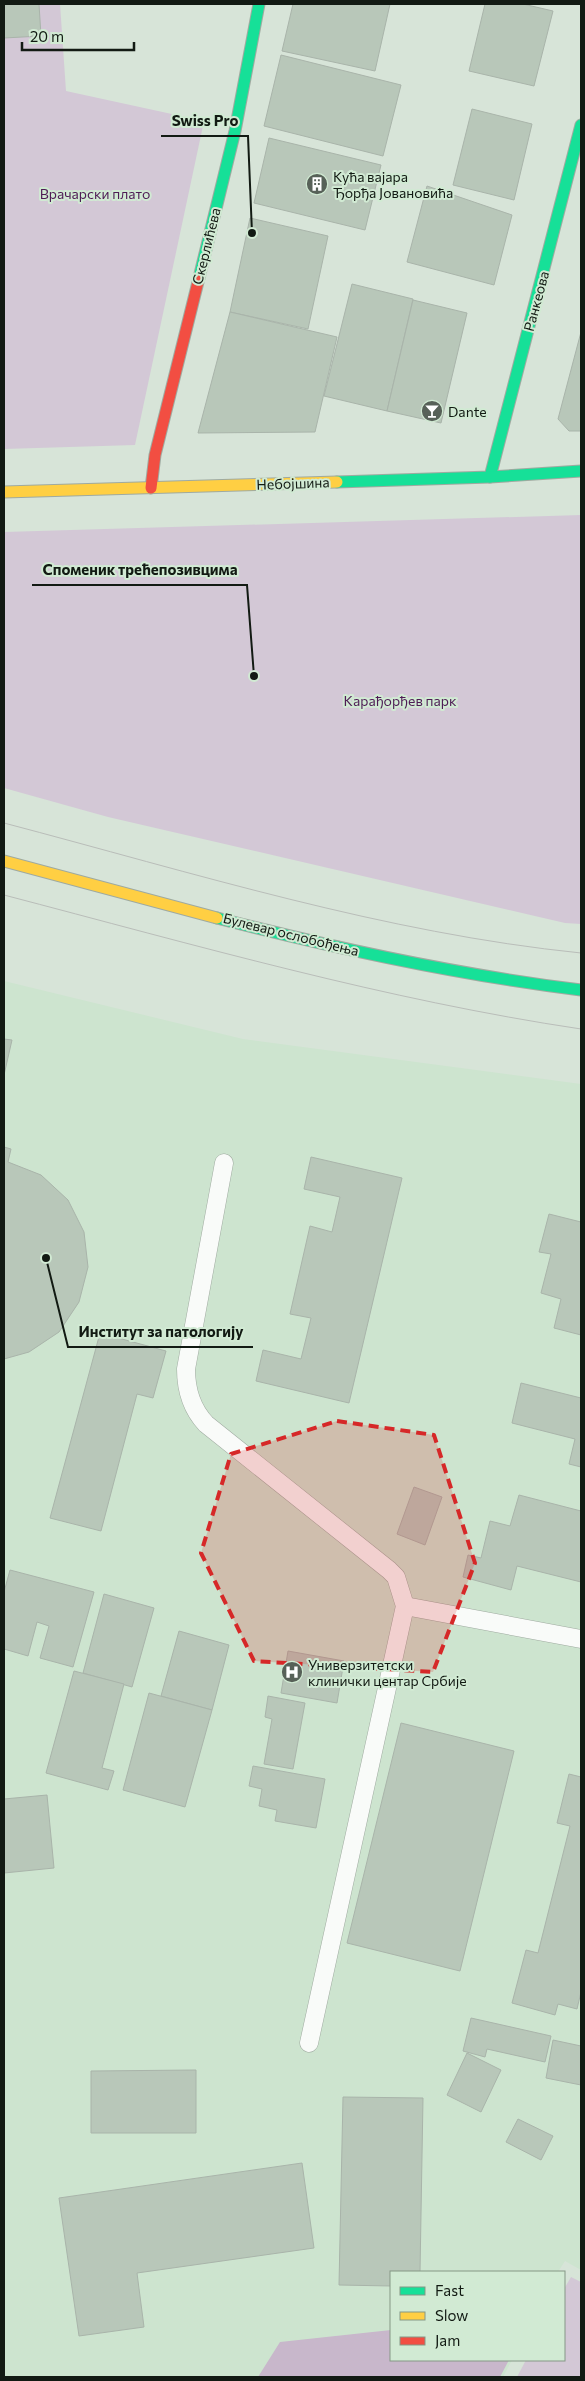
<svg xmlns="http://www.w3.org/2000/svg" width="585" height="2381" font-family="Commissioner,sans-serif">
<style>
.built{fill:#cde4cf}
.green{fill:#d3c8d6}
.forest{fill:#c8b7cb}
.building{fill:#b8c7b9;stroke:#a9b4aa}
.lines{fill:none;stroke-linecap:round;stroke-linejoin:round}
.lane-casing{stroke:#9faaa0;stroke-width:19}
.fast-casing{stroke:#9faaa0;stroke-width:13}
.slow-casing{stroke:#9faaa0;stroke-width:13}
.jam-casing{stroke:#9faaa0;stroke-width:13}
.lane{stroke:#f9fbf9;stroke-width:18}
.fast{stroke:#16e098;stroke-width:11}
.slow{stroke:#ffcf43;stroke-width:11}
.jam{stroke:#f24e42;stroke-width:11}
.tram{stroke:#b9bdb9;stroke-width:1}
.marked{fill:#d62828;fill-opacity:0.2;stroke:#d62828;stroke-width:4;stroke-dasharray:10 6;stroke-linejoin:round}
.labels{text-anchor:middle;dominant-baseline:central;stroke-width:4;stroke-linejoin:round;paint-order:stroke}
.poi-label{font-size:14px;fill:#121a13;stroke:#d1ead3;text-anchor:start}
.park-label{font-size:14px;fill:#4e1c55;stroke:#d1ead3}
.street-label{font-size:14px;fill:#121a13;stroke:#d1ead3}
.leader{fill:none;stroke:#121a13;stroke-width:2}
.callout-dot{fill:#121a13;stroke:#d1ead3;stroke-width:2}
.callout-label{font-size:15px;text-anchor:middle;font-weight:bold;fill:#121a13;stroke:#d1ead3;stroke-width:4;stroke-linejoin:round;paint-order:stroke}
</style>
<rect width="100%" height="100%" fill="#d7e4d8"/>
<path class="built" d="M4 981 243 1039 581 1084V2270L565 2261 558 2272H391V2360H512L503 2377H4Z"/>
<g class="green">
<path d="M4 4H60L66 91 204 121 135 445 4 449Z"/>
<path d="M581 515V924L565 923 108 817 4 788V532Z"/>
<path d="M571 2277 581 2282V2377H517L526 2360H564V2289Z"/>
</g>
<path class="forest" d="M391 2330V2360H509L500 2377H258L280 2342Z"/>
<g class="building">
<path d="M4 4H39L41 36 4 38Z"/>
<path d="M293 4H390L375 71 282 51Z"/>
<path d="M485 4H523L553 11 534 86 469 71Z"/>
<path d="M281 55 401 85 383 156 264 126Z"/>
<path d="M472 109 532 124 514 200 453 185Z"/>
<path d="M269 138 381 165 365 230 254 203Z"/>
<path d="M427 186 512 215 494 285 407 262Z"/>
<path d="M250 218 328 236 308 329 230 312Z"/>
<path d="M352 284 413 299 387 411 324 396Z"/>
<path d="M413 300 467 313 441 423 387 411Z"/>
<path d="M230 312 337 337 315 432 198 433Z"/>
<path d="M581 332V431H569L558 419Z"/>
<path d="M4 1039 12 1040 4 1075Z"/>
<path d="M4 1147 11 1149 8 1162 41 1175 68 1200 84 1232 88 1267 79 1302 59 1332 29 1352 4 1359Z"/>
<path d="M311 1157 402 1178 349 1403 256 1381 263 1350 301 1359 311 1318 290 1314 310 1226 332 1232 340 1197 304 1189Z"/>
<path d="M549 1214 581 1222V1335L554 1328 561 1299 541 1293 551 1254 539 1252Z"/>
<path d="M100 1333 166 1351 153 1398 137 1394 101 1531 50 1518Z"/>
<path d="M521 1383 581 1398V1467L569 1464 575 1439 512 1423Z"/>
<path d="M414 1487 442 1497 425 1545 397 1534Z"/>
<path d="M519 1495 581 1511V1582L517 1566 511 1590 463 1577 468 1555 481 1558 490 1521 510 1526Z"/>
<path d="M10 1570 94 1592 73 1667 40 1658 49 1626 37 1622 28 1656 4 1649V1592Z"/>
<path d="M104 1594 154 1608 132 1687 83 1673Z"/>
<path d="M179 1631 229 1645 212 1710 161 1696Z"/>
<path d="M288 1651 344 1661 337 1703 281 1693Z"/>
<path d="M74 1671 124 1684 102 1768 114 1771 108 1790 46 1773Z"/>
<path d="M149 1693 212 1710 185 1807 123 1790Z"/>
<path d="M268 1696 305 1703 293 1769 264 1764 272 1719 265 1717Z"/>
<path d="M401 1723 514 1751 460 1971 347 1943Z"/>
<path d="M253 1766 325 1779 316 1828 275 1821 277 1810 259 1806 262 1789 249 1786Z"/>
<path d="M569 1774 581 1777V1992L577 2009 558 2004 555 2015 512 2003 526 1950 538 1953 570 1826 557 1823Z"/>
<path d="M47 1795 54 1868 4 1873V1799Z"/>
<path d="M471 2018 551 2036 545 2062 487 2049 485 2057 463 2051Z"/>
<path d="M553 2040 581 2046V2085L546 2078Z"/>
<path d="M467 2053 501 2070 481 2112 447 2095Z"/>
<path d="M196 2070V2133H91V2071Z"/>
<path d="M343 2097 423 2098 420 2272H391V2286L339 2285Z"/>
<path d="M518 2119 553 2136 541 2160 506 2142Z"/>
<path d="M302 2163 314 2248 137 2273 144 2327 79 2336 59 2198Z"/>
</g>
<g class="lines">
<g class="lane-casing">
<g id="lane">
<path d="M224 1163 186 1369C186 1390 191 1408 206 1424L389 1570 396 1577 405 1606 309 2043"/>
<path d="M405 1606 581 1639"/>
</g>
</g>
<g class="fast-casing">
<g id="fast">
<path d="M199 278 235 131 259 4"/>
<path d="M490 477 581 125"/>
<path d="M337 482 490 477 581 471"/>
<path d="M217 918C338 949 458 975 581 990"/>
</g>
</g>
<g class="slow-casing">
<g id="slow">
<path d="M4 492 337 482"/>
<path d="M4 861 217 918"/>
</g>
</g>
<g class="jam-casing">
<path id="jam" d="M151 488 155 455 199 278"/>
</g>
<use href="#lane" class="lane"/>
<use href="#fast" class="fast"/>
<use href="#slow" class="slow"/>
<use href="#jam" class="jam"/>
<g class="tram">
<path d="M4 823C194 873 384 933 581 953"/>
<path d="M4 895C195 945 386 1000 581 1029"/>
</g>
</g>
<path class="marked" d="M337 1421 434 1435 475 1563 433 1672 254 1661 201 1553 231 1454Z"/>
<defs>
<g id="building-disc" transform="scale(1.125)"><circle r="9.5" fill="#576158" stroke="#d1ead3"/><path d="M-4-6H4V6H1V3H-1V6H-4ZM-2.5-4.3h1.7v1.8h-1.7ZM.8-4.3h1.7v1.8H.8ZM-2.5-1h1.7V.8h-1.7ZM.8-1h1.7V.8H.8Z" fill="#fff"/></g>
<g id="bar-disc" transform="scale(1.125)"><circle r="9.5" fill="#576158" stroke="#d1ead3"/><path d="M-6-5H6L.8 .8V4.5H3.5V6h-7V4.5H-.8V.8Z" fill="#fff"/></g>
<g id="hospital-disc" transform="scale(1.125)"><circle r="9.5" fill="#576158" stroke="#d1ead3"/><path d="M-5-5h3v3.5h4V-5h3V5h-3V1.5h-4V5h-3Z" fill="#fff"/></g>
</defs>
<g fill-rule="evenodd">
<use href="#building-disc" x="317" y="184"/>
<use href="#bar-disc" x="432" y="411"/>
<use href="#hospital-disc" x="292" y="1672"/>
</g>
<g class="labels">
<g class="poi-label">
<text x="333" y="176">Кућа вајара<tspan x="333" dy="16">Ђорђа Јовановића</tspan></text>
<text x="448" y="411">Dante</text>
<text x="308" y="1664">Универзитетски<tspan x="308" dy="16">клинички центар Србије</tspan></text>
</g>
<g class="park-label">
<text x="95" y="193">Врачарски плато</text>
<text x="400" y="700">Карађорђев парк</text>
</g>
<g class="street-label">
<text transform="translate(206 246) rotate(-76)">Скерлићева</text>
<text transform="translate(536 301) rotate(-75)">Ранкеова</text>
<text transform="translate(293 483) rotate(-2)">Небојшина</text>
<text transform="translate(291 934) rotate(14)">Булевар ослобођења</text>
</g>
</g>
<path class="leader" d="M252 233L248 136H161M254 676L247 585H32M46 1258L68 1347H253"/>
<g class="callout-dot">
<circle cx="252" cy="233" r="5"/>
<circle cx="254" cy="676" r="5"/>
<circle cx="46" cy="1258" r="5"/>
</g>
<g class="callout-label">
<text x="205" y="126">Swiss Pro</text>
<text x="140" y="575">Споменик трећепозивцима</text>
<text x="161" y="1337">Институт за патологију</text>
</g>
<rect width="585" height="2381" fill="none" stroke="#121a13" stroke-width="10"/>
<rect x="390" y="2271" width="175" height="90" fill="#d1ead3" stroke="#859786"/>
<rect x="400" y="2287" width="25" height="8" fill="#16e098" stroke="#859786"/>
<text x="435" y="2296" font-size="15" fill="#121a13">Fast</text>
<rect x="400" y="2312" width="25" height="8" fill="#ffcf43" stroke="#859786"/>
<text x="435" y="2321" font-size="15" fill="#121a13">Slow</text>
<rect x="400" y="2337" width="25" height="8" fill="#f24e42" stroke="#859786"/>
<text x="435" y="2346" font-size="15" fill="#121a13">Jam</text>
<path d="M22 42v8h112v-8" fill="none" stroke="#121a13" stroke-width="2.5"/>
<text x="30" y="42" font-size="15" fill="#121a13" stroke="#d1ead3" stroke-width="4" paint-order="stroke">20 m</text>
</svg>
